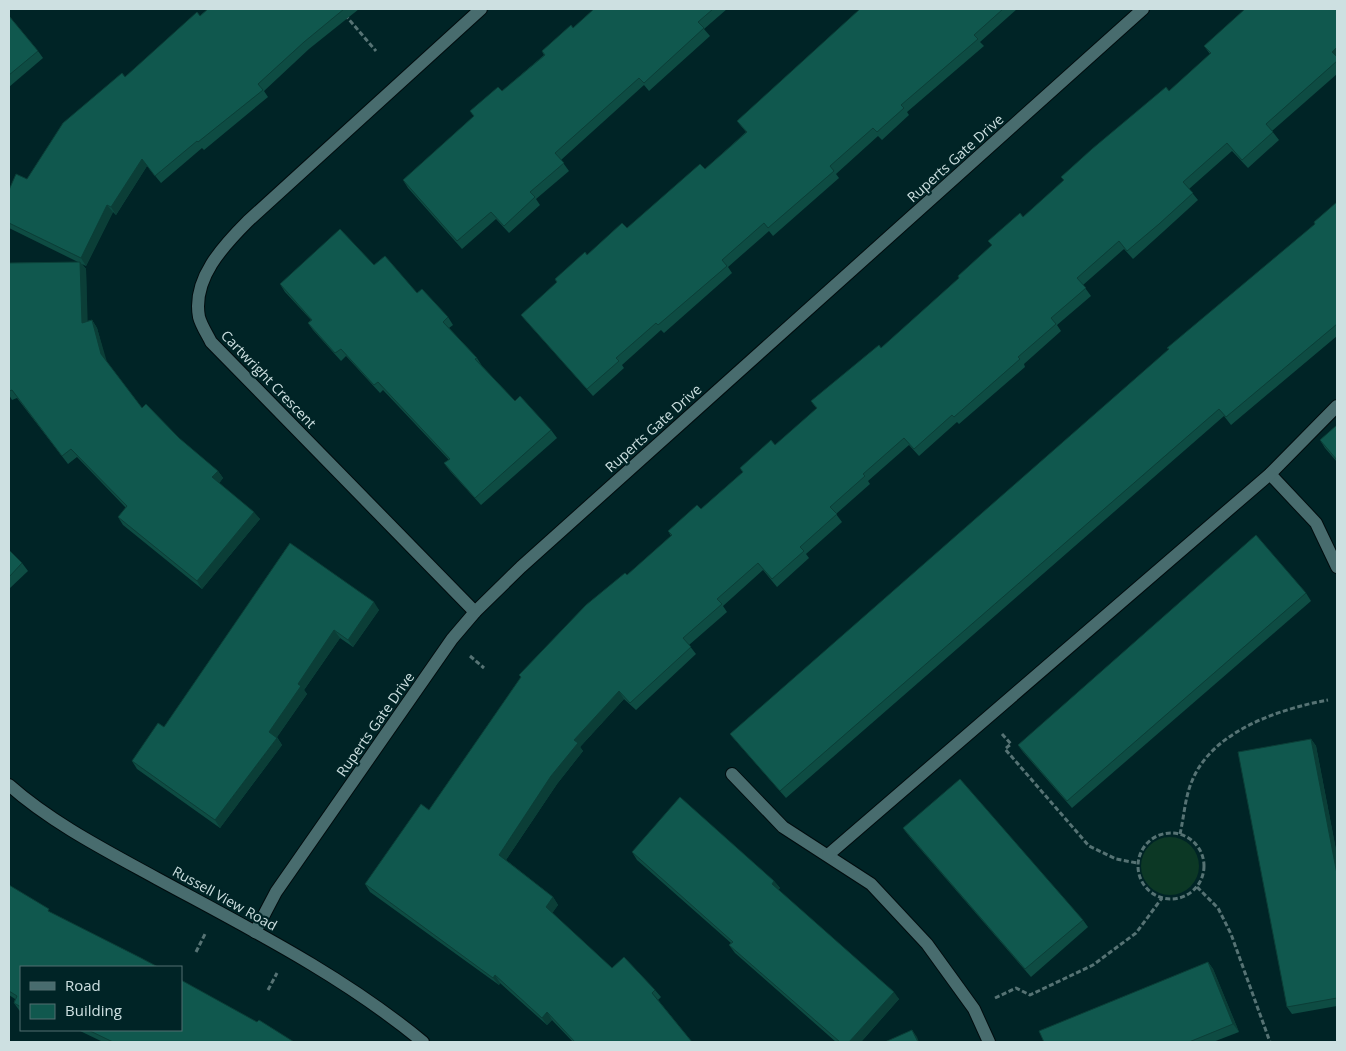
<svg xmlns="http://www.w3.org/2000/svg" width="1346" height="1051" font-family="'Open Sans',sans-serif">
<style>
.green{fill:#0c3825}
.lines{fill:none;stroke-linecap:round;stroke-linejoin:round}
.lane-casing{stroke:#000c0e;stroke-width:14}
.street-casing{stroke:#000c0e;stroke-width:14}
.secondary-casing{stroke:#000c0e;stroke-width:14}
.path{stroke:#567374;stroke-width:3;stroke-dasharray:5 2.5;stroke-linecap:butt}
.lane{stroke:#486c6e;stroke-width:12}
.street{stroke:#486c6e;stroke-width:12}
.secondary{stroke:#486c6e;stroke-width:12}
.wall{fill:#0e4c43}
.shaded-wall{fill:#0b3e37}
.building{fill:#10584e;stroke:#0b3e37}
.labels{text-anchor:middle;dominant-baseline:central;stroke-width:4.5;stroke-linejoin:round;paint-order:stroke}
.street-label{font-size:14px;fill:#cde0e1;stroke:#002426}
</style>
<rect width="100%" height="100%" fill="#002426"/>
<circle class="green" cx="1170" cy="866" r="29"/>
<g class="lines">
<g class="lane-casing">
<g id="lane">
<path d="M1270 474 1316 523 1337 567"/>
<path d="M732 774 783 827 871 884 927 944 974 1009 989 1042"/>
<path d="M828 855 1270 474 1337 406"/>
</g>
</g>
<g class="street-casing">
<g id="street">
<path d="M475 612 211 342C207 334 201 325 199 317 192 279 223 246 248 221L481 9"/>
<path d="M255 932 276 892 452 639 475 612 521 567 1143 9"/>
</g>
</g>
<g class="secondary-casing">
<path id="secondary" d="M9 785C52 823 105 850 156 878 248 928 342 975 423 1042"/>
</g>
<g class="path">
<path d="M340 9 376 51"/>
<path d="M470 656 484 668"/>
<path d="M1002 734 1011 744 1005 749 1089 846 1116 859 1137 863"/>
<circle cx="1171" cy="866" r="33"/>
<path d="M1180 834C1184 817 1185 797 1192 781 1212 731 1279 709 1328 700"/>
<path d="M1197 887 1218 908 1231 934 1270 1042"/>
<path d="M196 952 205 934"/>
<path d="M268 990 277 973"/>
<path d="M995 998 1016 988 1030 995 1093 965 1136 933 1162 898"/>
</g>
<use href="#lane" class="lane"/>
<use href="#street" class="street"/>
<use href="#secondary" class="secondary"/>
</g>
<g class="wall">
<path d="M208 9H362L360 10 359 9 309 49 264 91 268 97 204 150 202 148 161 183 147 166 116 215 113 212 86 266 82 264 86 269 87 321 92 320 97 328 106 361 142 408 218 471 223 478 219 483 260 519 202 589 123 525 118 517 126 508 77 457 68 464 17 398 12 400 9 395V263L78 262 9 228V190L27 179 125 77Z"/>
<path d="M594 9H727L704 29 710 36 649 91 644 85 561 160 569 171 536 199 540 205 509 233 496 219 462 249 408 188 403 180 474 116 470 111 502 91 544 55 542 51 573 28Z"/>
<path d="M860 9H1017L980 42 984 46 907 112 909 115 882 140 878 136 836 174 839 178 773 236 769 231 728 267 732 273 664 333 661 330 622 365 624 368 593 396 527 322 521 315 557 283 555 279 587 255 627 228 705 169 746 132 737 121Z"/>
<path d="M1337 9V74L1272 131 1279 140 1248 168 1232 151 1189 189 1198 200 1164 231 1133 259 1124 249 1083 285 1091 296 1057 325 1061 331 1024 364 1025 367 959 424 957 422 919 456 909 445 868 481 870 484 836 514 842 522 806 554 809 558 777 587 763 570 723 606 727 612 689 645 696 654 636 710 624 699 580 747 583 751 557 784 506 860 553 897 558 905 552 913 612 968 655 990 661 997 658 1000 692 1042H573L552 1020 547 1025 500 983 499 985 370 892 365 884 429 810 521 677 519 675 627 575 671 536 668 531 701 509 743 472 740 468 775 445 817 409 811 401 881 348 959 278 992 246 988 241 1023 217 1064 181 1061 177 1169 91 1210 54 1204 46Z"/>
<path d="M9 16 38 51 43 58 9 87Z"/>
<path d="M1337 202V336L1231 425 1224 416 786 798 736 741 730 734 1315 224Z"/>
<path d="M374 265 417 293 448 317 453 325 449 328 477 358 482 366 515 401 551 430 557 438 481 505 450 471 444 463 449 460 383 390 380 393 346 356 341 361 313 330 308 323 311 320 285 292 280 284Z"/>
<path d="M1337 425V462L1325 448 1320 440Z"/>
<path d="M290 543 379 610 353 647 340 638 304 690 307 694 277 737 282 745 220 828 137 769 132 761 164 727Z"/>
<path d="M9 550 22 563 28 571 9 589Z"/>
<path d="M1306 593 1311 601 1072 808 1023 752 1018 745Z"/>
<path d="M1311 739 1316 746 1337 855V1006L1292 1014 1287 1007Z"/>
<path d="M903 828 1083 920 1088 927 1031 977 909 836Z"/>
<path d="M632 852 774 881 780 888 778 890 899 999 861 1042H836L735 953 729 945 731 943 637 860Z"/>
<path d="M9 883 10 885 21 967V1012L19 1010 14 1003 15 999 9 995Z"/>
<path d="M1208 962 1213 969 1239 1032 1213 1042H1044Z"/>
<path d="M78 1030H181L294 1042H103Z"/>
</g>
<g class="shaded-wall">
<path d="M1337 47V59L1332 52Z"/>
<path d="M142 159 147 166 116 215 111 207Z"/>
<path d="M107 205 113 212 86 266 81 258Z"/>
<path d="M80 262 86 269 88 331 82 323Z"/>
<path d="M92 320 97 328 107 362 101 354Z"/>
<path d="M218 471 223 478 218 485 212 477Z"/>
<path d="M254 512 260 519 202 589 197 581Z"/>
<path d="M374 602 379 610 353 647 348 640Z"/>
<path d="M334 630 340 638 304 690 307 694 275 740 269 732 298 684Z"/>
<path d="M619 691 624 699 580 747 583 751 557 784 504 863 499 855 574 740Z"/>
<path d="M277 738 282 745 220 828 215 820Z"/>
<path d="M1311 739 1316 746 1337 855V874Z"/>
<path d="M774 881 780 888 777 891 772 884Z"/>
<path d="M553 897 558 905 551 915 546 907Z"/>
<path d="M1208 962 1213 969 1239 1032 1233 1024Z"/>
<path d="M495 975 500 983 499 985 493 978Z"/>
<path d="M894 992 899 999 861 1042H849Z"/>
<path d="M547 1012 552 1020 547 1025 542 1018Z"/>
<path d="M912 1030 917 1037 919 1042H918Z"/>
</g>
<g class="building">
<path d="M208 9H344L304 42 258 84 263 90 198 142 197 141 155 176 142 159 111 207 107 205 81 258 9 223V190L16 174 27 179 63 123 122 73 125 77 197 12 200 16Z"/>
<path d="M594 9H713L698 22 704 28 644 83 639 78 555 153 564 163 530 192 535 197 504 226 491 212 457 241 403 180 474 116 470 111 498 87 502 91 545 55 542 51 571 25 573 28Z"/>
<path d="M860 9H1003L974 35 978 39 901 105 904 108 877 132 873 128 830 166 834 171 768 228 764 223 722 260 727 266 658 325 656 323 616 358 619 361 587 389 521 315 557 282 555 279 585 252 587 255 622 223 627 228 700 164 705 169 747 132 737 121Z"/>
<path d="M1245 9H1337V47L1332 52 1337 57V61L1266 124 1273 132 1242 160 1227 143 1183 182 1193 193 1159 224 1127 251 1119 241 1077 278 1086 288 1051 318 1056 324 1018 357 1020 359 954 417 952 415 914 449 904 438 863 474 865 476 830 507 837 514 800 547 804 551 772 579 758 563 717 599 722 604 683 638 691 647 630 703 619 691 574 740 578 743 551 776 499 855 553 897 546 907 612 968 624 957 655 990 652 993 692 1042H575L547 1012 542 1018 495 975 493 978 365 884 421 804 429 810 521 677 519 675 586 605 625 573 627 575 672 535 668 531 697 505 701 509 743 472 740 468 771 440 775 445 817 408 811 401 879 345 881 348 959 278 958 276 992 245 988 241 1020 213 1023 217 1064 180 1061 177 1092 149 1166 87 1169 91 1211 53 1204 46Z"/>
<path d="M9 16 38 51 9 75Z"/>
<path d="M1337 202V324L1226 417 1219 409 780 791 730 734 1169 349 1167 348 1315 224 1314 222Z"/>
<path d="M340 229 374 265 385 256 417 293 422 289 448 317 443 322 477 358 475 359 515 401 520 396 551 430 475 498 444 463 450 459 378 382 374 385 341 349 335 353 308 323 312 320 280 284Z"/>
<path d="M80 262 82 323 92 320 101 354 142 408 146 404 179 438 218 471 212 477 254 512 197 581 118 517 127 506 71 449 62 456 12 390 9 391V263Z"/>
<path d="M1337 425V460L1320 440Z"/>
<path d="M1256 535 1306 593 1067 801 1018 745Z"/>
<path d="M290 543 374 602 348 640 334 630 298 684 301 686 269 732 277 738 215 820 132 761 158 723 164 727Z"/>
<path d="M9 550 22 563 9 577Z"/>
<path d="M1311 739 1337 874V998L1287 1007 1238 752Z"/>
<path d="M960 779 1083 920 1025 969 903 828Z"/>
<path d="M680 797 774 881 772 884 894 992 849 1042H840L729 945 733 942 632 852Z"/>
<path d="M9 885 49 909 48 911 141 958 158 967H21V1007L14 1003 17 996 9 991Z"/>
<path d="M1208 962 1233 1024 1189 1042H1044L1039 1031Z"/>
<path d="M181 980 257 1022 259 1020 294 1042H113L88 1030H181Z"/>
<path d="M912 1030 918 1042H885Z"/>
</g>
<g class="labels">
<g class="street-label">
<text transform="translate(955 158) rotate(-42)">Ruperts Gate Drive</text>
<text transform="translate(269 379) rotate(46)">Cartwright Crescent</text>
<text transform="translate(653 428) rotate(-42)">Ruperts Gate Drive</text>
<text transform="translate(375 724) rotate(-55)">Ruperts Gate Drive</text>
<text transform="translate(225 898) rotate(29)">Russell View Road</text>
</g>
</g>
<rect width="1346" height="1051" fill="none" stroke="#cde0e1" stroke-width="20"/>
<rect x="20" y="966" width="162" height="65" fill="#002426" stroke="#526f71"/>
<rect x="30" y="982" width="25" height="8" fill="#486c6e" stroke="#526f71"/>
<text x="65" y="991" font-size="15" fill="#cde0e1">Road</text>
<rect x="30" y="1004" width="25" height="15" fill="#10584e" stroke="#526f71"/>
<text x="65" y="1016" font-size="15" fill="#cde0e1">Building</text>
</svg>
